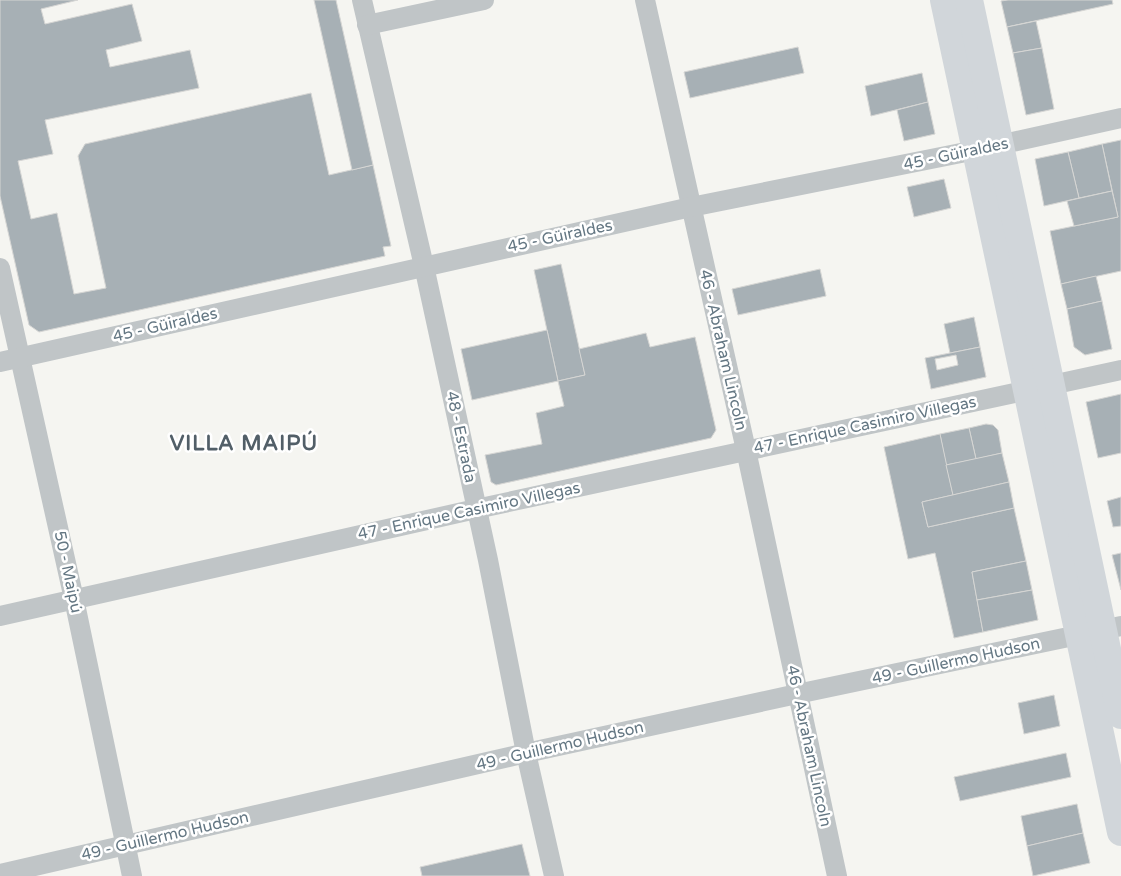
<svg xmlns="http://www.w3.org/2000/svg" width="1121" height="876" font-family="'Varela Round',sans-serif">
<style>
.building{fill:#a7b0b5;stroke:#d6d6d4;fill-rule:evenodd}
.lines{fill:none;stroke-linecap:round;stroke-linejoin:round}
.street{stroke:#c0c5c7;stroke-width:20}
.secondary{stroke:#d1d6da;stroke-width:28}
.labels{text-anchor:middle;dominant-baseline:central;stroke-width:5;stroke-linejoin:round;paint-order:stroke}
.street-label{font-size:16px;fill:#647783;stroke:#fff}
.district-label{font-size:21px;font-weight:bold;letter-spacing:1px;fill:#525f68;stroke:#fff}
</style>
<rect width="100%" height="100%" fill="#f5f5f1"/>
<g class="building">
<path d="M0 0H78L41 9 45 24 132 4 142 41 106 50 110 67 190 50 199 88 45 120 53 154 18 161 31 219 57 213 74 294 106 288 78 156 85 144 311 93 329 175 373 165 391 246 383 247 385 256 39 332 29 325 0 196Z"/>
<path d="M314 0H336L373 165 352 170Z"/>
<path d="M1008 0H1112L1113 4 1007 27 1001 1Z"/>
<path d="M1036 21 1042 48 1013 53 1007 27Z"/>
<path d="M798 47 804 73 690 98 684 72Z"/>
<path d="M1042 48 1054 109 1026 115 1013 53Z"/>
<path d="M922 73 928 102 871 116 865 86Z"/>
<path d="M928 102 935 134 904 141 897 110Z"/>
<path d="M1121 140V271L1061 284 1050 231 1118 217 1102 144Z"/>
<path d="M1102 144 1112 191 1079 198 1068 152Z"/>
<path d="M1068 152 1079 198 1044 206 1035 159Z"/>
<path d="M944 179 951 208 914 217 907 187Z"/>
<path d="M1112 191 1118 217 1074 226 1067 201Z"/>
<path d="M561 264 585 375 558 381 534 270Z"/>
<path d="M820 269 826 296 738 315 732 289Z"/>
<path d="M1096 276 1102 301 1067 309 1061 284Z"/>
<path d="M1102 301 1112 349 1085 355 1074 347 1067 309Z"/>
<path d="M974 317 980 347 950 353 944 324Z"/>
<path d="M547 330 558 381 472 400 461 349Z"/>
<path d="M646 333 650 347 695 337 716 430 711 438 496 485 491 482 485 455 542 444 536 413 564 406 558 381 585 375 579 349Z"/>
<path d="M980 347 986 377 931 389 925 358ZM956 355 958 365 937 370 935 359Z"/>
<path d="M1121 394V453L1098 458 1086 402Z"/>
<path d="M986 424 993 425 998 430 1002 453 976 459 969 428Z"/>
<path d="M969 428 976 459 946 465 940 434Z"/>
<path d="M940 434 953 495 922 502 928 527 1014 508 1026 561 972 572 983 632 954 638 935 553 908 559 884 447Z"/>
<path d="M1002 453 1009 482 953 495 946 465Z"/>
<path d="M1009 482 1014 508 928 527 922 502Z"/>
<path d="M1121 497V526L1113 527 1107 501Z"/>
<path d="M1121 553V590L1112 555Z"/>
<path d="M1026 561 1032 590 977 600 972 572Z"/>
<path d="M1032 590 1038 620 983 632 977 600Z"/>
<path d="M1054 695 1060 726 1024 734 1018 703Z"/>
<path d="M1066 753 1071 777 960 801 954 777Z"/>
<path d="M1077 804 1083 833 1027 846 1021 816Z"/>
<path d="M1083 833 1090 863 1033 876 1027 846Z"/>
<path d="M522 844 530 876H422L420 867Z"/>
</g>
<g class="lines">
<g class="street">
<path d="M362 0 424 266 488 560 526 753 554 876"/>
<path d="M645 0 746 450 837 876"/>
<path d="M367 25 484 0"/>
<path d="M0 268 74 599 132 876"/>
<path d="M0 362 691 207 976 150 1121 118"/>
<path d="M0 616 476 509 1121 370"/>
<path d="M0 874 526 753 797 694 1121 626"/>
</g>
<g class="secondary">
<path d="M944 0 1121 832"/>
<path d="M969 0 1121 715"/>
</g>
</g>
<g class="labels">
<g class="street-label">
<text transform="translate(956 154) rotate(-12)">45 - Güiraldes</text>
<text transform="translate(560 236) rotate(-12)">45 - Güiraldes</text>
<text transform="translate(165 325) rotate(-13)">45 - Güiraldes</text>
<text transform="translate(723 350) rotate(77)">46 - Abraham Lincoln</text>
<text transform="translate(865 425) rotate(-12)">47 - Enrique Casimiro Villegas</text>
<text transform="translate(461 437) rotate(78)">48 - Estrada</text>
<text transform="translate(469 511) rotate(-12)">47 - Enrique Casimiro Villegas</text>
<text transform="translate(68 572) rotate(78)">50 - Maipú</text>
<text transform="translate(956 661) rotate(-12)">49 - Guillermo Hudson</text>
<text transform="translate(560 746) rotate(-13)">49 - Guillermo Hudson</text>
<text transform="translate(809 746) rotate(78)">46 - Abraham Lincoln</text>
<text transform="translate(165 836) rotate(-13)">49 - Guillermo Hudson</text>
</g>
<g class="district-label">
<text x="244" y="443">VILLA MAIPÚ</text>
</g>
</g>
</svg>
